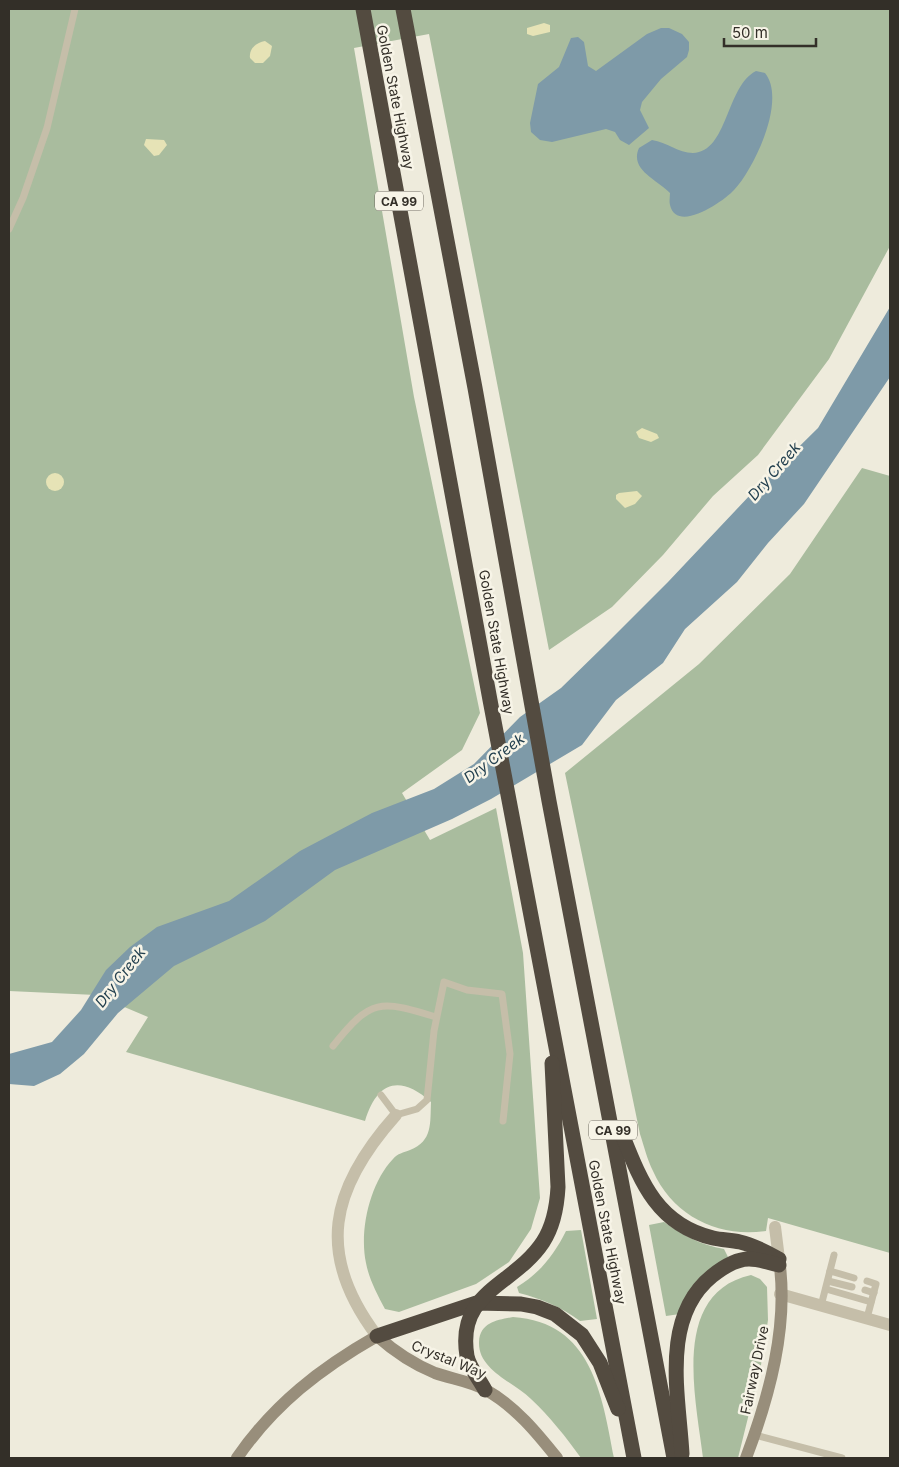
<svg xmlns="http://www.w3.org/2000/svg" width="899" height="1467" font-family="Inter,sans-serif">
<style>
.green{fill:#a9bc9e}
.sand{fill:#e6e3b6}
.water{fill:#7e9aa8}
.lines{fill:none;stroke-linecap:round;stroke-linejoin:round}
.lane{stroke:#c5bea9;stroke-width:7}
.street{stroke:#c5bea9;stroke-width:12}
.secondary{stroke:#988e7b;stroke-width:12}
.highway{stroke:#534b40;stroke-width:15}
.labels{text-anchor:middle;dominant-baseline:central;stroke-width:5;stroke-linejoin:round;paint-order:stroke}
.shield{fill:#f7f4e7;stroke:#6e6a61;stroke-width:1}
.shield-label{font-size:12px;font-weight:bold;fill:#332f28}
.street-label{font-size:14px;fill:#332f28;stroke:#f7f4e7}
.water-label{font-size:15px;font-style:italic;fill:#23404f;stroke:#f7f4e7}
</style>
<rect width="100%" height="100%" fill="#eeebdc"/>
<g class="green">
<path d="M9 9H890V246L829 359 758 455 713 496 663 555 612 607 549 650 429 34 354 48 414 397 480 713 462 750 402 793 430 840 496 808 523 953 540 1198 531 1229 509 1262 476 1284 399 1312 385 1309C377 1294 369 1279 366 1263 359 1230 370 1183 393 1159 398 1153 403 1153 410 1150 433 1141 430 1123 431 1102 399 1074 377 1082 365 1121L126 1052 148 1017 96 995 9 991Z"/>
<path d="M862 468 890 476V1253L768 1218 766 1231C718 1238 673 1216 653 1171 647 1159 644 1146 640 1134L565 773 699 664 790 574Z"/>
<path d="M664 1222C684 1236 701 1245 724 1249L728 1257 711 1269 680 1314 666 1316 649 1225Z"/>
<path d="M581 1230 597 1319 580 1321C561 1307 542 1299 519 1293L517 1287C540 1273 554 1255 566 1231Z"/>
<path d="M751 1275 760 1279 767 1287 768 1320 761 1365 738 1458H703C696 1399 670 1293 751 1275Z"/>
<path d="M513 1317C592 1322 602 1395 614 1458H581C566 1437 550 1417 531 1399 514 1382 478 1370 479 1342 480 1322 498 1320 513 1317Z"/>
</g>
<g class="sand">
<path d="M544 23 550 25V32L533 36 527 34V28Z"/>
<path d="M265 41 272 46 270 56 263 63H255L250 58C249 48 256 43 265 41Z"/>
<path d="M146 139 164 140 167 145 159 155 154 156 144 145Z"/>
<path d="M642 428 657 434 659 438 651 442 639 438 636 432Z"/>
<circle cx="55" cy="482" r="9"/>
<path d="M637 491 642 496 635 504 625 508 616 499V495L619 493Z"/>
</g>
<g class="water">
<path d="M661 28H669L682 34 689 42V50L687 57 661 79 642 102 640 110 649 128 629 145 620 140 615 132 606 129 552 142 540 140 531 132 530 123 538 84 559 67 571 38 578 37 584 42 588 66 596 71 647 34Z"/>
<path d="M756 71 765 73C787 100 754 169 734 190 724 201 677 234 670 205 669 201 670 197 670 193 658 180 629 170 639 148L652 140C667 142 678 153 693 153 728 152 726 86 756 71Z"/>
<path d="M890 307V377L804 504 768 543 737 582 685 629 663 663 616 700 582 745 491 799 452 819 335 870 265 921 174 966 118 1013 84 1054 60 1074 34 1086 9 1084V1054L52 1042 81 1010 106 970 130 947 157 927 229 901 300 851 372 813 434 789 474 764 520 717 561 688 604 646 668 582 752 493 818 428Z"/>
</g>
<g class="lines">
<g class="lane">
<path d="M9 229 23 198 47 128 75 9"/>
<path d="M333 1046C371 998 380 1000 436 1017"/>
<path d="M381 1095 396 1115 417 1109 427 1100 434 1031 444 982 467 990 502 994 510 1054 503 1121"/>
<path d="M830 1271 854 1278"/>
<path d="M828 1281 852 1287"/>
<path d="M826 1289 871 1302"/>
<path d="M865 1290 874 1293"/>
<path d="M821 1306 834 1255"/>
<path d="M867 1318 876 1284 867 1281"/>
<path d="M755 1435 842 1458"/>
</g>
<g class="street">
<path d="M775 1227 779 1259"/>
<path d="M780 1294 890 1325"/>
<path d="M377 1336C315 1254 330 1189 396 1115"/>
</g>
<g class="secondary">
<path d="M237 1458C274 1404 321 1368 377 1336 395 1352 413 1364 435 1373 452 1379 470 1381 486 1390 515 1406 537 1433 557 1458"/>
<path d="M746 1458C769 1397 789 1326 779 1259"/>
</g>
<g class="highway">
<path d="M363 9 490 700 634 1458"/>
<path d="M403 9 475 388 549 801 674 1458"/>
<path d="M620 1129C640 1179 655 1224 713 1238 722 1240 731 1240 740 1242 754 1245 766 1252 779 1259"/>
<path d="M377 1336 476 1303 521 1304 537 1307 555 1314 582 1335 600 1363 618 1409"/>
<path d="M485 1390C480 1380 469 1367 467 1356 456 1291 514 1286 543 1242 554 1225 557 1206 558 1187L552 1063"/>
<path d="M682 1454C679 1397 660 1318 712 1276 722 1268 736 1259 749 1259 759 1259 770 1263 779 1265"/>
</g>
</g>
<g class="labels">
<g class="shield">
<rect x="375" y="191.5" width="48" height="19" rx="4"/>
<rect x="589" y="1120.5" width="48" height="19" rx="4"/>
</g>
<g class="shield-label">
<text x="399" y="201">CA 99</text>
<text x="613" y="1130">CA 99</text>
</g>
<g class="street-label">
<text transform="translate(396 97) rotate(79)">Golden State Highway</text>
<text transform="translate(497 642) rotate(80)">Golden State Highway</text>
<text transform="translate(608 1232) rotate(79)">Golden State Highway</text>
<text transform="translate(449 1359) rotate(22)">Crystal Way</text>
<text transform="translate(754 1370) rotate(-78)">Fairway Drive</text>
</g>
<g class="water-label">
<text transform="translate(774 471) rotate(-49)">Dry Creek</text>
<text transform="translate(494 758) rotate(-37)">Dry Creek</text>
<text transform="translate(120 977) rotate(-52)">Dry Creek</text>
</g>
</g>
<rect width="899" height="1467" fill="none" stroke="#332f28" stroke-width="20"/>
<path d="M724 38v8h92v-8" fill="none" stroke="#332f28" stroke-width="2.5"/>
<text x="732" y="38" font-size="15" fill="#332f28" stroke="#f7f4e7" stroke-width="4" paint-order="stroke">50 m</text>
</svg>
